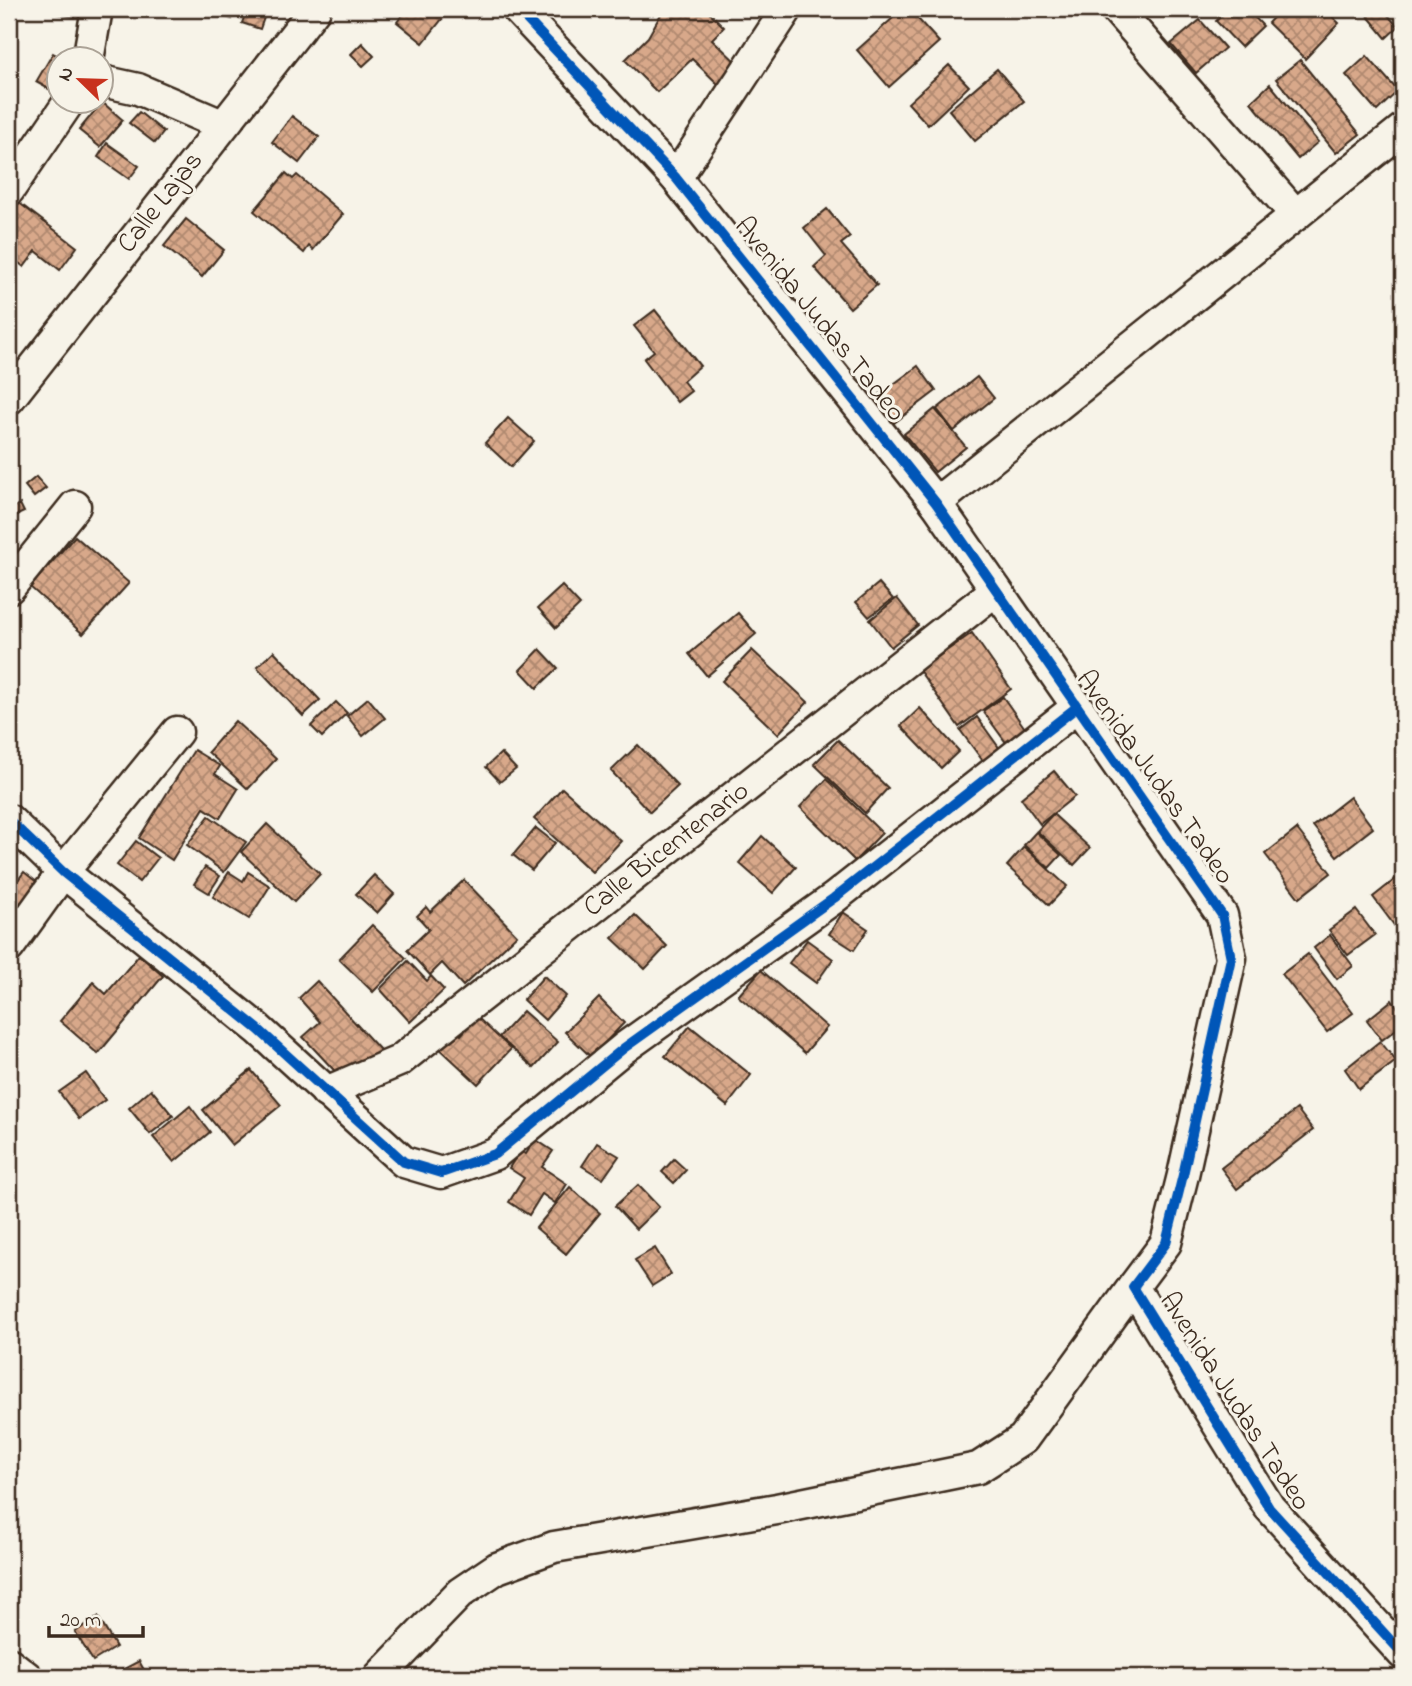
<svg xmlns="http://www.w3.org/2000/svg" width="1412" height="1686" font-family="'Indie Flower',sans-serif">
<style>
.building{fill:url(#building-cross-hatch);stroke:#3b2a1e;stroke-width:2}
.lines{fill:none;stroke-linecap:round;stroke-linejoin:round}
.minor-casing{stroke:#3b2a1e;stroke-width:35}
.minor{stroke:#f7f3e8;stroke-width:30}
.cycleway-casing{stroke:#f7f3e8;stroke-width:15}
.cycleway{stroke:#0057b8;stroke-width:10}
.labels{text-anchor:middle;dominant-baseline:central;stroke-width:6;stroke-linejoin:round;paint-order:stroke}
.street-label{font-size:28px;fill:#3b2a1e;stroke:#f7f3e8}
</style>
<defs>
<pattern id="building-cross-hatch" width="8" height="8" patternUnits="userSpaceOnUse" patternTransform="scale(1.75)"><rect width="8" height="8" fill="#d8a88a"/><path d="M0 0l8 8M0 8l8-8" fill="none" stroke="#b08970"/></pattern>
</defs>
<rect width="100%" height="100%" fill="#f7f3e8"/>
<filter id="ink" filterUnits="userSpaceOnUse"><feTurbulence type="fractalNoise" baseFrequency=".0143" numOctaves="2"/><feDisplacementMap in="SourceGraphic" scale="14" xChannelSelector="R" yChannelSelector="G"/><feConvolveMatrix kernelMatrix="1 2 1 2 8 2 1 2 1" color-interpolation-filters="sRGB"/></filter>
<g filter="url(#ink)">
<g class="building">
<path d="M38 9H76L74 17Z"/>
<path d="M210 9H235L232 19 209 12Z"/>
<path d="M247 9H267L260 29 242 23Z"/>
<path d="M407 9H450L423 43 397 22Z"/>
<path d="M664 9H714L710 13 724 27 712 39 739 65 720 86 692 59 657 92 625 60 648 37Z"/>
<path d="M903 9H909L939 42 889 87 857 50Z"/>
<path d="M1229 9H1247L1263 26 1241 47 1216 21Z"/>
<path d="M1281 9H1324L1339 23 1305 59 1268 23Z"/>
<path d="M1374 9H1395L1388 15 1398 27 1386 38 1367 15Z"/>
<path d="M1200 20 1225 48 1196 73 1171 44Z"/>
<path d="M362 43 374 56 363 66 351 54Z"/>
<path d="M53 53 65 60H60V95L36 82Z"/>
<path d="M1367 56 1398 91 1377 111 1346 75Z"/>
<path d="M1300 60 1360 134 1336 153 1276 79Z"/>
<path d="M949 65 969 86 928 125 908 103Z"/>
<path d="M997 69 1024 101 975 141 949 110Z"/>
<path d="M1270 84 1318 142 1298 159 1251 102Z"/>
<path d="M102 102 123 120 100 147 79 130Z"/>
<path d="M139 112 164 132 155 143 129 123Z"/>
<path d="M292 116 319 137 299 163 272 142Z"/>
<path d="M107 143 139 166 129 179 98 157Z"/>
<path d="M286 173 293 179 297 175 343 214 313 250 309 246 304 253 254 211Z"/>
<path d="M18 202 77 247 60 270 36 251 24 267 9 255V214Z"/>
<path d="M827 209 850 237 841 244 877 285 850 308 814 267 826 256 804 228Z"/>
<path d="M186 219 224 250 202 277 164 246Z"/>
<path d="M655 310 700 366 683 381 691 391 677 402 644 359 654 351 634 326Z"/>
<path d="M918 366 936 391 886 429 867 404Z"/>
<path d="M977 377 994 398 954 431 937 409Z"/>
<path d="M935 409 966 447 935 472 904 434Z"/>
<path d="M508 418 534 441 511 467 485 443Z"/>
<path d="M36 477 46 488 34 497 25 486Z"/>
<path d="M20 504 24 512 9 519V509Z"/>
<path d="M75 536 129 583 83 634 30 587Z"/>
<path d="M879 583 893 599 869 617 856 602Z"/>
<path d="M562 586 580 605 556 628 538 608Z"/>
<path d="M897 598 918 625 891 647 870 620Z"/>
<path d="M738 613 756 634 707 676 689 654Z"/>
<path d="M972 633 1011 689 959 727 919 670Z"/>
<path d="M540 649 558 668 537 688 520 670Z"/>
<path d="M752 650 808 702 778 734 722 681Z"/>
<path d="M274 651 320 700 303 716 257 667Z"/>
<path d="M1003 697 1029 734 1010 748 983 711Z"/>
<path d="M368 698 385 718 363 736 347 716Z"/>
<path d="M336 702 347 713 322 737 311 726Z"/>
<path d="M920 708 959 751 941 768 901 726Z"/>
<path d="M977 717 1000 749 983 761 960 730Z"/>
<path d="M235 721 276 759 248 789 208 752Z"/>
<path d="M838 740 888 788 865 813 814 764Z"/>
<path d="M638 745 678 786 650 812 611 771Z"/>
<path d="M194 750 220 766 215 774 238 789 220 818 204 808 172 860 139 838Z"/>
<path d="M501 753 516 769 500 782 486 767Z"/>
<path d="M1054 771 1075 796 1040 824 1021 798Z"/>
<path d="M827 779 882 833 855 861 800 807Z"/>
<path d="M562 788 621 841 592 872 534 819Z"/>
<path d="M1350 797 1373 828 1337 856 1313 826Z"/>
<path d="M1053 814 1090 848 1074 865 1037 831Z"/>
<path d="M209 816 246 842 224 872 187 845Z"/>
<path d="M267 824 320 874 294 902 241 852Z"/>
<path d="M536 828 555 843 532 870 513 855Z"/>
<path d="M1297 829 1331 873 1299 898 1265 854Z"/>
<path d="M1036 832 1061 855 1049 868 1024 845Z"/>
<path d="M762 836 796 867 773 893 739 863Z"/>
<path d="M136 841 158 858 139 882 117 865Z"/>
<path d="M1024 847 1067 886 1049 905 1007 866Z"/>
<path d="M205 867 220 876 209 893 194 884Z"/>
<path d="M24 872 43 887 24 912 9 901V892Z"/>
<path d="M229 872 243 881 248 872 270 886 249 919 213 897Z"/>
<path d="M1403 873V917L1394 925 1373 897Z"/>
<path d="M374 875 394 894 377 913 356 894Z"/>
<path d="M464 880 517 935 463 986 442 963 430 975 407 950 429 929 417 916 426 907 430 912Z"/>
<path d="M1356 910 1375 935 1348 955 1329 930Z"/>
<path d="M843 912 868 929 854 950 829 934Z"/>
<path d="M635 915 667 946 645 969 612 938Z"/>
<path d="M372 925 406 958 373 992 339 959Z"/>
<path d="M1330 935 1353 966 1337 979 1314 948Z"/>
<path d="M807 940 833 959 816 983 789 963Z"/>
<path d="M1308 954 1353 1013 1327 1032 1282 974Z"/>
<path d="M139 955 163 976 98 1054 60 1021 93 982 106 994Z"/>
<path d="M408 961 427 981 431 976 444 990 410 1022 380 989Z"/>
<path d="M761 970 827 1027 805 1053 738 996Z"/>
<path d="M544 976 566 996 545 1020 523 1000Z"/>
<path d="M317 981 380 1050 345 1082 303 1037 320 1022 299 998Z"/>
<path d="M599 998 624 1023 591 1057 565 1032Z"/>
<path d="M1392 1000 1403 1015V1024L1382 1040 1367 1020Z"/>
<path d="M523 1011 558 1042 534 1068 499 1037Z"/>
<path d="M477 1017 511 1049 478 1084 437 1046 454 1028 461 1035Z"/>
<path d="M690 1026 751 1075 727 1106 665 1056Z"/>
<path d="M1380 1041 1396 1061 1359 1089 1345 1069Z"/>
<path d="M251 1070 281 1105 232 1145 203 1110Z"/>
<path d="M86 1073 105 1100 79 1119 59 1092Z"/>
<path d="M151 1089 173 1116 150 1134 129 1108Z"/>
<path d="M190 1106 210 1132 174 1162 153 1137Z"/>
<path d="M1297 1109 1313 1130 1237 1189 1221 1168Z"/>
<path d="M535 1139 553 1151 542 1167 567 1184 555 1203 542 1194 529 1215 509 1202 524 1178 509 1168 520 1151 526 1154Z"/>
<path d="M597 1143 619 1156 603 1179 582 1166Z"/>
<path d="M674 1159 686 1170 674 1183 662 1172Z"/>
<path d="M638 1185 659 1207 636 1229 615 1206Z"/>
<path d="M570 1187 600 1213 566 1254 536 1228Z"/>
<path d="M655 1248 671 1274 652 1286 635 1260Z"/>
<path d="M98 1617 116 1647 93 1661 75 1632Z"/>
<path d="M139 1661 148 1677H109Z"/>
</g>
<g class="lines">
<g class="minor-casing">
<g id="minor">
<path d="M517 9 676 178 936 503 1222 915 1231 958 1183 1175 1166 1243 1133 1287 1269 1507 1403 1654"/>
<path d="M1116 9 1296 215"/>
<path d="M88 60 97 9"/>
<path d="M102 81 138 89 222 125"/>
<path d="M676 178 787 9"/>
<path d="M9 190 69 102"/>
<path d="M9 399 315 9"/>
<path d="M936 503 1403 129"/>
<path d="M9 588 75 506"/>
<path d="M9 820 63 872 258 1029 404 1162 441 1173 495 1154 624 1048 834 898 1077 707"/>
<path d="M9 947 63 872 177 732"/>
<path d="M326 1092 399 1061 996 590"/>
<path d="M9 1663 27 1677"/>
<path d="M379 1677 460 1593 497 1568 554 1547 777 1509 978 1468 1023 1439 1133 1287"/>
</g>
</g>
<use href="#minor" class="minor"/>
<g class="cycleway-casing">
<g id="cycleway">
<path d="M517 9 676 178 936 503 1222 915 1231 958 1183 1175 1166 1243 1133 1287 1269 1507 1403 1654"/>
<path d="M9 820 63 872 258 1029 404 1162 441 1173 495 1154 624 1048 834 898 1077 707"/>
</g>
</g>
<use href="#cycleway" class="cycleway"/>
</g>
</g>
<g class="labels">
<g class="street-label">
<text transform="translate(161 203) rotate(-52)">Calle Lajas</text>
<text transform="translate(819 320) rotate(51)">Avenida Judas Tadeo</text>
<text transform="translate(1154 778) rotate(55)">Avenida Judas Tadeo</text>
<text transform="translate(667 850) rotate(-38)">Calle Bicentenario</text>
<text transform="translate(1234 1402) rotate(57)">Avenida Judas Tadeo</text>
</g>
</g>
<rect width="1412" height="1686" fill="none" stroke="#f7f3e8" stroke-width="35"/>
<rect x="18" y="18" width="1377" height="1651" fill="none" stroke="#3b2a1e" stroke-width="2.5" filter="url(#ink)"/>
<g transform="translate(80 80) rotate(293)"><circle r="33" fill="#f7f3e8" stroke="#aca397" stroke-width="2"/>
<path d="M0-5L12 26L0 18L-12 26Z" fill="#c8321e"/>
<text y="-10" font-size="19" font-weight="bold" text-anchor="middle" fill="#3b2a1e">N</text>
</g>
<path d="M49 1626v10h94v-10" fill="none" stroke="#3b2a1e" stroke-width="3.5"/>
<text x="60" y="1626" font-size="21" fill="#3b2a1e" stroke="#f7f3e8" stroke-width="5" paint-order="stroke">20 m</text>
</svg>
